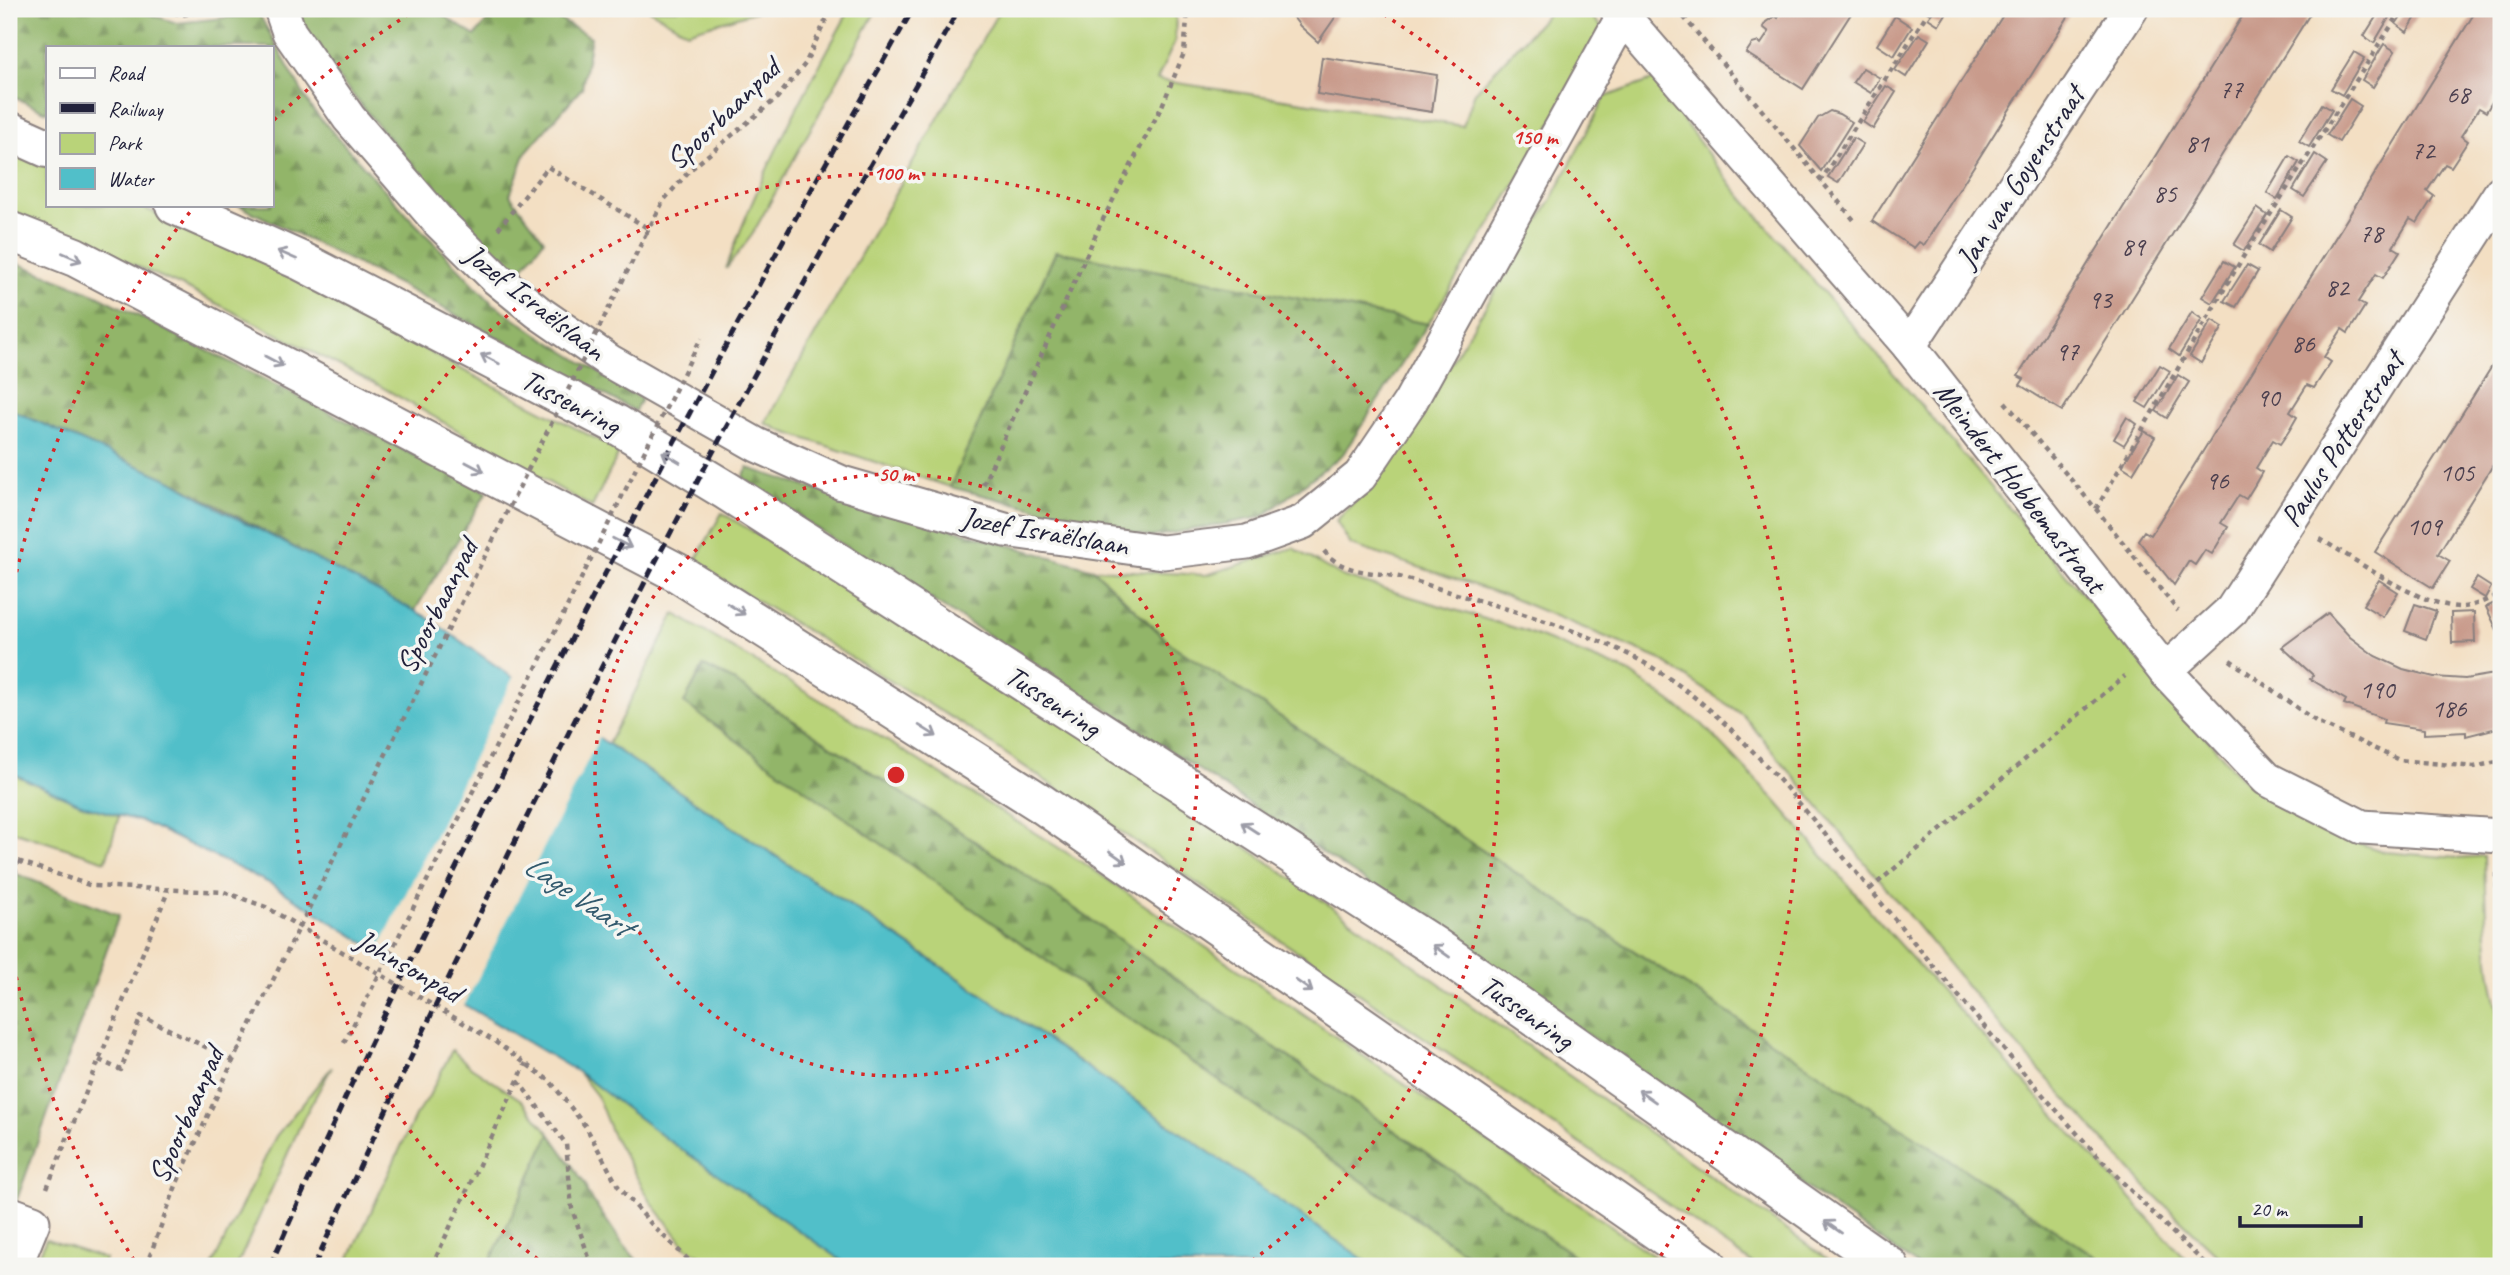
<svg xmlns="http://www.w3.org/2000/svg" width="2510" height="1275" font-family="Caveat,sans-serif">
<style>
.green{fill:#b9d379;stroke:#6e7a5a;stroke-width:2}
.forest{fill:url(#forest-firs);stroke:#5a6c52;stroke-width:2}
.water{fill:#51bfc9;stroke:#3a7082;stroke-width:2}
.pier{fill:#f3dfc3}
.building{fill:#c99b8c}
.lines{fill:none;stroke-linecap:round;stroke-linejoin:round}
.street-casing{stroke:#8a807f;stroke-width:37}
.highway-casing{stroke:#8a807f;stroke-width:42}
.path{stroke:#8a807f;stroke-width:4.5;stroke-dasharray:5 5;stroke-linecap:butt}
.street{stroke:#fff;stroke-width:33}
.highway{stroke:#fff;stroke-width:38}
.rail{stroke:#22223b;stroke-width:5;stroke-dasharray:10 5;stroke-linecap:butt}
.path-bridge{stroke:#8a807f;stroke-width:4.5;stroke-dasharray:5 5;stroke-linecap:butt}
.oneway{stroke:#9c9ca7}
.ring{fill:none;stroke:#d62828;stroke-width:3.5;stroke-dasharray:3.5 7}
.labels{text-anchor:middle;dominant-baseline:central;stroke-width:7;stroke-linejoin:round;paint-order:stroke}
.number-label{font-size:26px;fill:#4c404f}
.street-label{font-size:30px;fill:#22223b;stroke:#f6f6f2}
.water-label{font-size:32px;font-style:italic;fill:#32596d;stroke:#f6f6f2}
.centre{fill:#d62828;stroke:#f6f6f2;stroke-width:3.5}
.ring-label{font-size:21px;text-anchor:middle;font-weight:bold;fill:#d62828;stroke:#f6f6f2;stroke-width:7;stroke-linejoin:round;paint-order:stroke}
</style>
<defs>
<pattern id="forest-firs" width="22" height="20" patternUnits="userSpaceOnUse" patternTransform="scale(1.75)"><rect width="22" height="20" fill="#92b569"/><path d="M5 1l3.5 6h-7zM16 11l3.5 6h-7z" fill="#779358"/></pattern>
</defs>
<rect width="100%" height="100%" fill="#f6f6f2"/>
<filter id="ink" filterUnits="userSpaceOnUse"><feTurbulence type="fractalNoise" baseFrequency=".0143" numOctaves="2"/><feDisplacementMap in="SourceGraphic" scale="14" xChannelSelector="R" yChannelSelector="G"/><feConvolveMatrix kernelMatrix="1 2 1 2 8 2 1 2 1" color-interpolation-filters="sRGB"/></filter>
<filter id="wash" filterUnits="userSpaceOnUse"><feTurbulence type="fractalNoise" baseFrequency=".00686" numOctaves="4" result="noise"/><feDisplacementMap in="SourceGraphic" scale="28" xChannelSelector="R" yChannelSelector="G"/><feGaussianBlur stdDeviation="1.57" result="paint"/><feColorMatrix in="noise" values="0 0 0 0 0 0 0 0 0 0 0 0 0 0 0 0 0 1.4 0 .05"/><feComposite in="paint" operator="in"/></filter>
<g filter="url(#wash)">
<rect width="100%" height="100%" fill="#f3dfc3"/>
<g class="green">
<path d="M648 9H764L687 32Z"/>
<path d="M850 9H877L752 235 726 269C758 178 804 93 850 9Z"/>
<path d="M1000 9H1176L1175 41 1157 80 1463 126 1475 92 1552 9H1585L1604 30 1545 136 1428 324 1056 251 950 487 782 431 765 423Z"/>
<path d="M1653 80 1729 182 2240 777 2308 826 2385 852 2457 858 2484 856C2486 911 2485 969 2501 1022V1266H2229L2148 1189 2005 1032 1743 715 1659 659 1504 595 1351 545 1336 521 1384 471 1552 199 1605 97Z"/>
<path d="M9 150 47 165V205H137L264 261 457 367 620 451 592 507 378 385 184 287 9 210Z"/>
<path d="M722 513 1040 705 1291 878 1837 1266H1756L1622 1172 962 724 694 563Z"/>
<path d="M1293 548 1341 576 1525 631 1628 672 1702 724 1775 800 1889 933 2192 1266H2110L1172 645 1093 569 1206 575Z"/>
<path d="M675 614 852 719 1088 866 1668 1266H1589L1048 890 729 678 703 666 684 703 981 915 1484 1266H1373L959 978 608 744Z"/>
<path d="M9 772 85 806 119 816 106 861 9 830Z"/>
<path d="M452 1050 471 1067 521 1100 550 1134 488 1266H346L415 1116 428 1098Z"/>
<path d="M332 1067 304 1117 237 1266H212L276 1136Z"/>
<path d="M578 1072 668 1140 850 1266H718L686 1247 651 1202 612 1134 597 1096Z"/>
<path d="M46 1239 105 1259 102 1266H35Z"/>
</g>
<g class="forest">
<path d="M9 9H133L177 23 259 14 311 108 410 218 491 302 539 335 641 399 635 411 402 286 238 205H271V47H47V112L9 95Z"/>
<path d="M303 9H433L475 36 496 9H540L591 37 582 88 526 152 510 195 544 240 519 273 459 220 381 129 335 74 302 27 300 11Z"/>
<path d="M1056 251 1428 324 1343 454 1262 517 1151 537 950 487Z"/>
<path d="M9 260 95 294 487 492 414 612 172 481 9 409Z"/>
<path d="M748 468 829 494 1093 569 1172 645 2110 1266H1918L1462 946 1114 713 788 511 743 477Z"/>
<path d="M704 666 729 678 1048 890 1589 1266H1484L981 915 684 703Z"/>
<path d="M9 871 119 915 15 1205 9 1203Z"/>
<path d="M550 1134 585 1184 587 1192 622 1243 642 1266H488Z"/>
</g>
<path class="water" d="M9 409 172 481 223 511 425 616 608 744 958 978 1373 1266H850L668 1140 578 1072 458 1001 269 883 143 822 85 806 9 772Z"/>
<path class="pier" d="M515 674 601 734 463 1008 376 954Z"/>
<g id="blocks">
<g class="building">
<path d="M1287 9H1341L1318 42 1300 26Z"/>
<path d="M1783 9H1854L1803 89 1746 53 1752 44 1759 42 1761 44 1769 32 1763 27 1766 22 1775 16 1778 18Z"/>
<path d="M1935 9H1949L1939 25 1928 18Z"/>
<path d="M2007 9H2073L1924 245 1919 242 1914 248 1872 221Z"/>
<path d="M2247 9H2313L2062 411 2020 385 2024 379 2018 376Z"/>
<path d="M2381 9H2394L2374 43 2364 36Z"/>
<path d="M2406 9H2421L2407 32 2396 24Z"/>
<path d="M2477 9H2501V72L2496 81 2501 84V87L2486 112 2479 108 2461 136 2468 141 2451 167 2445 164 2427 191 2434 196 2417 223 2410 219 2393 247 2400 251 2383 278 2376 274 2358 302 2365 306 2348 333 2342 329 2324 357 2331 362 2314 388 2307 385 2290 412 2297 417 2289 431 2280 444 2273 440 2256 468 2262 472 2254 486 2246 499 2239 495 2221 523 2228 527 2212 554 2205 550 2195 565 2189 561 2174 585 2138 540 2144 531 2151 535Z"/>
<path d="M1895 16 1912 27 1894 56 1877 45Z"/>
<path d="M1919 34 1929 40 1906 77 1895 70Z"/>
<path d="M2384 44 2395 51 2373 87 2362 80Z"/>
<path d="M2354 52 2364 58 2342 95 2331 89Z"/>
<path d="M1322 57 1437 75 1432 112 1317 94Z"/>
<path d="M1863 68 1880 78 1871 93 1853 82Z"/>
<path d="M1886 86 1896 92 1873 129 1863 122Z"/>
<path d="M2350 99 2361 106 2339 142 2327 135Z"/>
<path d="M2322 104 2332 110 2309 147 2299 141Z"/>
<path d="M1830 111 1839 114 1852 122 1821 171 1800 146 1818 118Z"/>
<path d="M1853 138 1863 144 1838 183 1828 177Z"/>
<path d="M2315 154 2327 162 2304 197 2293 190Z"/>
<path d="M2289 156 2299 162 2277 199 2267 193Z"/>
<path d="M2257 208 2267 215 2244 251 2234 245Z"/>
<path d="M2281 210 2292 217 2270 252 2259 245Z"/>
<path d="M2224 261 2235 267 2212 303 2202 297Z"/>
<path d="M2247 265 2258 271 2236 307 2224 301Z"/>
<path d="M2192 312 2202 319 2179 356 2169 349Z"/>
<path d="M2212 320 2223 327 2201 363 2190 356Z"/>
<path d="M2501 352V452L2438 554 2450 561 2433 588 2375 552Z"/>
<path d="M2160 365 2170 371 2147 408 2137 402Z"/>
<path d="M2178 375 2189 382 2167 418 2156 411Z"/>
<path d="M2127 417 2137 424 2124 445 2114 439Z"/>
<path d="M2144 431 2155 437 2133 473 2122 466Z"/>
<path d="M2477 578 2491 587 2485 598 2470 589Z"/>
<path d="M2379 580 2398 592 2383 617 2363 605Z"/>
<path d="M2501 600V633L2499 634 2486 607Z"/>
<path d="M2415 604 2436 611 2426 639 2405 631Z"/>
<path d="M2474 612 2475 642 2452 643 2451 613Z"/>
<path d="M2328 613 2350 637 2375 656 2403 669 2434 677 2465 679 2501 673V727L2466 736V732L2424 734V729L2383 723 2384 719 2344 704 2346 700 2310 679 2313 675 2282 647Z"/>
</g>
</g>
</g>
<g filter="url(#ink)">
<use href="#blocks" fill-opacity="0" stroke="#8a807f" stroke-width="2"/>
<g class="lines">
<g class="street-casing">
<g id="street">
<path d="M281 9 289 32 349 118 438 221 497 279 538 312 609 361 757 445 842 483 1005 530 1163 552 1247 542 1303 522 1360 476 1410 402 1627 9"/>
<path d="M1617 9 1909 346 2165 671 2267 779 2362 827 2501 836"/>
<path d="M1909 346 2131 9"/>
<path d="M2165 671 2232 610 2501 192"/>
<path d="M9 1213 33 1222 15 1266"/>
</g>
</g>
<g class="highway-casing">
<g id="highway">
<path d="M9 131 47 148"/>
<path d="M175 205 301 261 616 424 727 491 1434 946 1889 1266"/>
<path d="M9 231 75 257 678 573 1042 804 1708 1266"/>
</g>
</g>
<g class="path">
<path d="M164 9 182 15 214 9"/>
<path d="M1677 9 1854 220"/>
<path d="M1820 182 1930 9"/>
<path d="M498 229 548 167 649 229"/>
<path d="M646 234 664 200 690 170 777 98 805 64 831 9"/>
<path d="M2005 402 2096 509 2178 611"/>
<path d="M983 485 1100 225 1162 106 1184 53 1188 9"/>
<path d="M2096 509 2243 257 2402 9"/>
<path d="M2320 539C2357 560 2419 606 2460 607 2474 607 2489 599 2501 593"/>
<path d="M1324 551C1343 574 1371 571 1399 577 1416 581 1433 587 1450 592 1513 611 1592 632 1648 665 1739 718 1811 819 1878 899 1983 1025 2087 1155 2208 1266"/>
<path d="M2230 660 2317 722 2399 760 2474 767 2501 761"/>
<path d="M9 858 92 886 224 892 266 907 494 1041 550 1081 586 1127 618 1186 654 1227 695 1266"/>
<path d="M2497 873 2496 952 2501 984"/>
<path d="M1870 889 2125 676"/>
<path d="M9 893 18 863"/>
<path d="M99 1060 121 1070 141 1016 233 1060"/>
<path d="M518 1081 566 1144 572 1209 592 1266"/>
<path d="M47 1188 168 891"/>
<path d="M146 1266 177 1183 237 1052"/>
<path d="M432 1266 526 1063"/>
</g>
<use href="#street" class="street"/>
<use href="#highway" class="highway"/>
<g class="rail">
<path d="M270 1266C302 1195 333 1123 366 1053 536 698 718 350 913 9"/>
<path d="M314 1266C453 963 599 662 758 368 823 247 891 128 959 9"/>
</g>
<g class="path-bridge">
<path d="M344 1043 557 627 701 338"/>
<path d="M237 1052 646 234"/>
</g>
</g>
<defs><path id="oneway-shaft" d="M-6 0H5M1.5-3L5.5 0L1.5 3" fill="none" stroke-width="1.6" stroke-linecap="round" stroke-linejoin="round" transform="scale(1.75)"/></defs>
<g class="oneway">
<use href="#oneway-shaft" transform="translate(287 255) rotate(-156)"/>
<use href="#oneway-shaft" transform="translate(72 257) rotate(24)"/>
<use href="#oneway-shaft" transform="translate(490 359) rotate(-153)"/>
<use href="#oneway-shaft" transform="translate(274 361) rotate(28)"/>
<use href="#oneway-shaft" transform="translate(671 457) rotate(-149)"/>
<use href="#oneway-shaft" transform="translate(475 467) rotate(28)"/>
<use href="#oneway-shaft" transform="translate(622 543) rotate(27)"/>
<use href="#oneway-shaft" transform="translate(736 609) rotate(32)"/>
<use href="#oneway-shaft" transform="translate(928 731) rotate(32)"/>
<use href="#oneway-shaft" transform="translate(1250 828) rotate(-147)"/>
<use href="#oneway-shaft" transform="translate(1118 857) rotate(35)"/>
<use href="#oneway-shaft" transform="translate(1441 951) rotate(-145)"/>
<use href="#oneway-shaft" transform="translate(1304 986) rotate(35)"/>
<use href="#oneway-shaft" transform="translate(1647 1096) rotate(-145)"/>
<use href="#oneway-shaft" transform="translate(1833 1227) rotate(-145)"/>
</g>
</g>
<g class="ring">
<circle cx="896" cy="775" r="301"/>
<path d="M546 1265A602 602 0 1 1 1246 1265"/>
<path d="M134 1260A903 903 0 0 1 10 947M10 603A903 903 0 0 1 194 207M274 120A903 903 0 0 1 417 9M1375 9A903 903 0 0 1 1658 1260"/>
</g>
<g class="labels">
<g class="number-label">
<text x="2231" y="89">77</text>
<text x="2458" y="94">68</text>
<text x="2197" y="143">81</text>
<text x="2423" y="150">72</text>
<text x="2165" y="193">85</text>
<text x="2371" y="233">78</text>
<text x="2133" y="246">89</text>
<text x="2337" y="287">82</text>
<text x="2100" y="299">93</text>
<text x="2303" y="343">86</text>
<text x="2067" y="351">97</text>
<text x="2268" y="397">90</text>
<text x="2457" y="472">105</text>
<text x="2217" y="480">96</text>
<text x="2424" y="526">109</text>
<text x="2377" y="689">190</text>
<text x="2449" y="708">186</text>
</g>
<g class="street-label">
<text transform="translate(723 114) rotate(-44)">Spoorbaanpad</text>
<text transform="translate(2020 177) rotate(-57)">Jan van Goyenstraat</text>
<text transform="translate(535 302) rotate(38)">Jozef Israëlslaan</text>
<text transform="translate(571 402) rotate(28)">Tussenring</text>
<text transform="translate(2342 439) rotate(-57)">Paulus Potterstraat</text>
<text transform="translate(2020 487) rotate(52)">Meindert Hobbemastraat</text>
<text transform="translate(1045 531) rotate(10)">Jozef Israëlslaan</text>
<text transform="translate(437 606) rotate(-63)">Spoorbaanpad</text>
<text transform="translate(1053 701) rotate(33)">Tussenring</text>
<text transform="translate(409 966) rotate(30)">Johnsonpad</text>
<text transform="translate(1527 1012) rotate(35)">Tussenring</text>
<text transform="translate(186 1115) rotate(-66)">Spoorbaanpad</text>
</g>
<g class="water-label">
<text transform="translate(578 895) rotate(34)">Lage Vaart</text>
</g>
</g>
<circle cx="896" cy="775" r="10" class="centre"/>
<g class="ring-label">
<text x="1535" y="144">150 m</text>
<text x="896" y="180">100 m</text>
<text x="896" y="481">50 m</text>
</g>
<rect width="2510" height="1275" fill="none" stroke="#f6f6f2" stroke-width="35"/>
<rect x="46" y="46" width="228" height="161" fill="#f6f6f2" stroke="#a1a1a9" stroke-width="2"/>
<rect x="60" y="68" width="35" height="10" fill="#ffffff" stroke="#a1a1a9" stroke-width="2"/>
<text x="108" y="80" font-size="21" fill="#22223b">Road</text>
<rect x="60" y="103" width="35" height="10" fill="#22223b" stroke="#a1a1a9" stroke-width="2"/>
<text x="108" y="116" font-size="21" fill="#22223b">Railway</text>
<rect x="60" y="133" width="35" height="21" fill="#b9d379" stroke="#a1a1a9" stroke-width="2"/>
<text x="108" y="150" font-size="21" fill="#22223b">Park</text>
<rect x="60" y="168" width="35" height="21" fill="#51bfc9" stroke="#a1a1a9" stroke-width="2"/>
<text x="108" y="186" font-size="21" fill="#22223b">Water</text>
<path d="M2240 1216v10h121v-10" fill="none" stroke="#22223b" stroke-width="3.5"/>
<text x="2251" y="1216" font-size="21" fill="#22223b" stroke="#f6f6f2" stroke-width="5" paint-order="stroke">20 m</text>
</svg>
